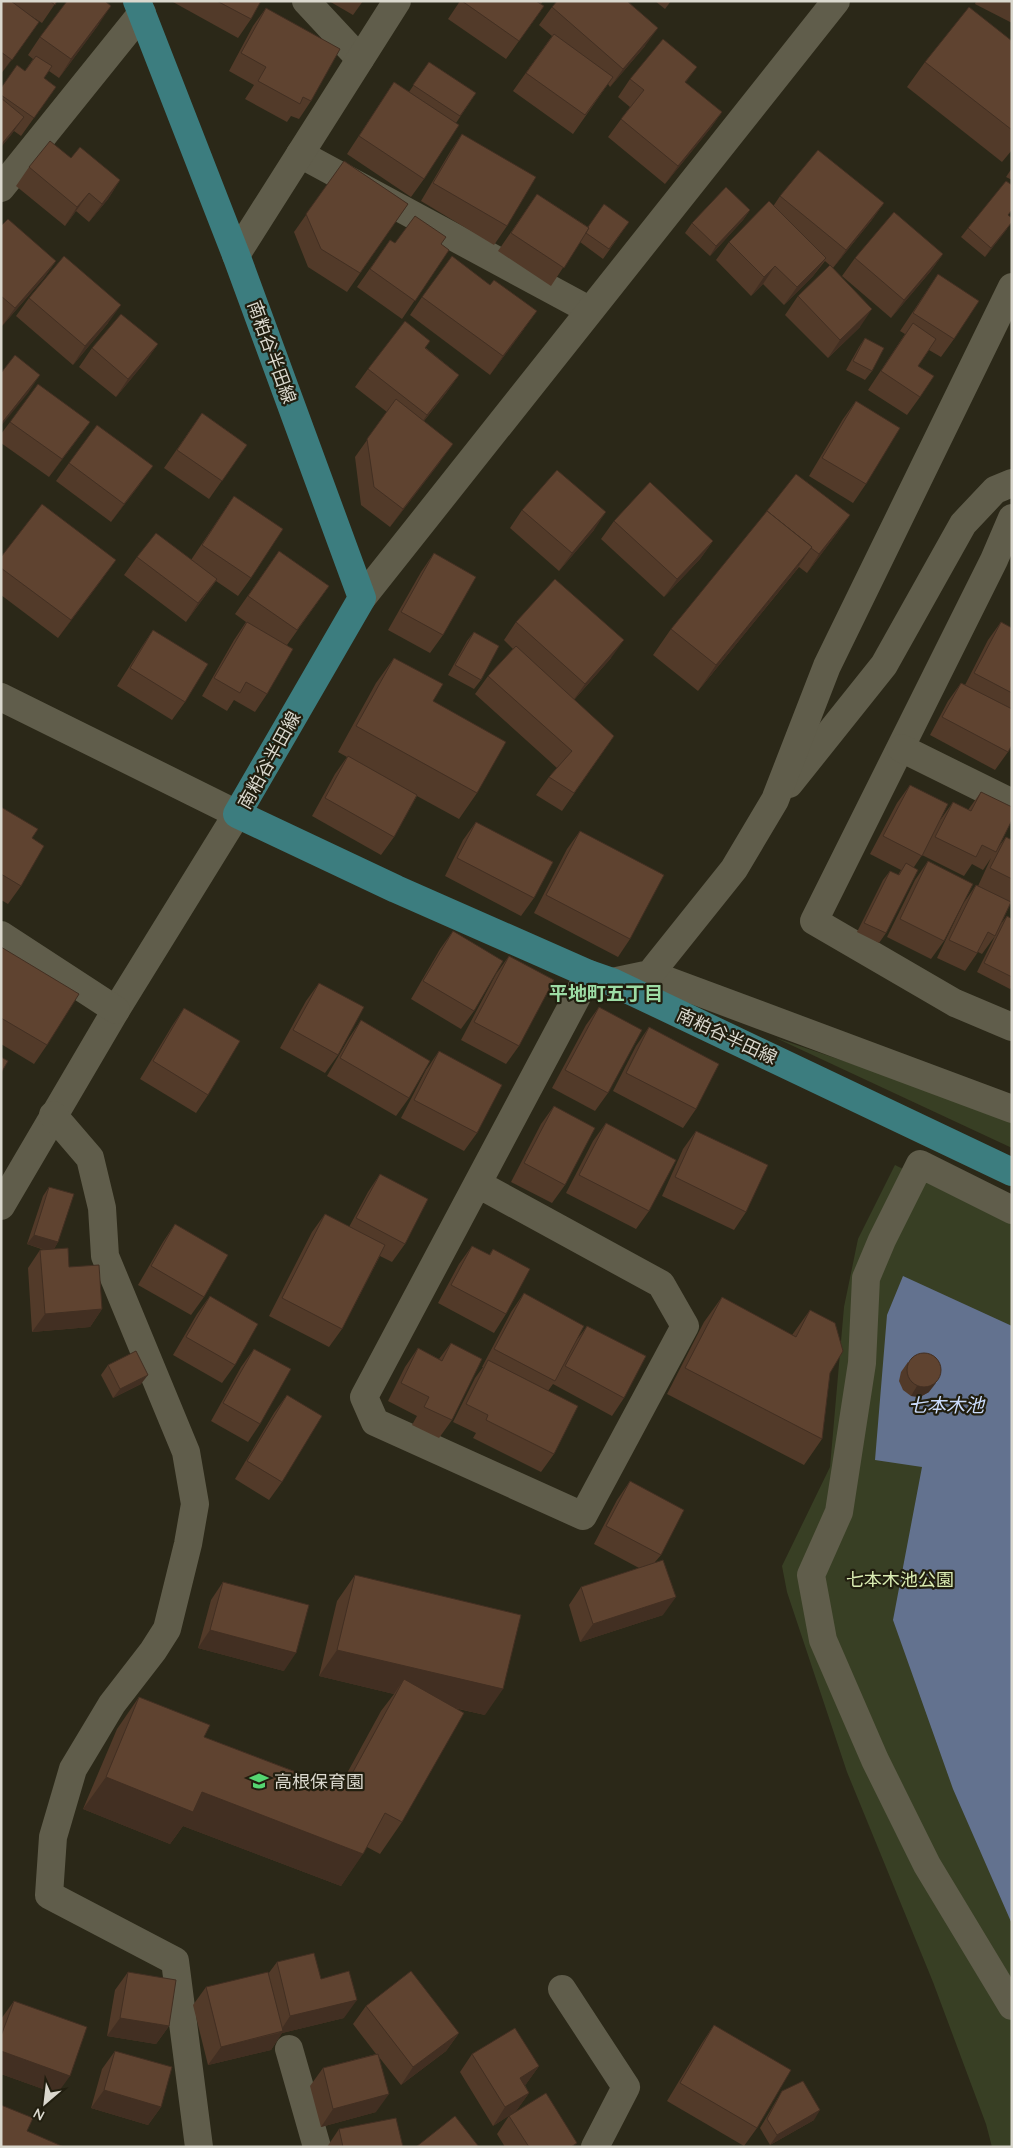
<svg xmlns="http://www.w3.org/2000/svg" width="1013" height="2148" font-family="Quicksand,'Noto Sans JP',sans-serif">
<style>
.green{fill:#383f24}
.water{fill:#63728f}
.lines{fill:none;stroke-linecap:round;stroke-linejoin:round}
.minor{stroke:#605d4b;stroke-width:28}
.major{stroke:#3c7d7f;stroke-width:28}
.wall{fill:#523a29}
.shaded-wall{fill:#422f22}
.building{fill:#5f4330;stroke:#422f22}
.labels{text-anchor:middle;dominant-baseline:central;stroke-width:4.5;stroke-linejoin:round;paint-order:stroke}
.street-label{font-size:18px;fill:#dad8ce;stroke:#211e0f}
.park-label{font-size:18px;fill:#daecb2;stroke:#211e0f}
.poi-label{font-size:18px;fill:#dad8ce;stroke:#211e0f;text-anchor:start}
.neighbourhood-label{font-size:19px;font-weight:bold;fill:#9ddca5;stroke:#211e0f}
.water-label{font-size:19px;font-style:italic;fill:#cadbfb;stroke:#211e0f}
</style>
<rect width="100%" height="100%" fill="#2b2818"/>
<g class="green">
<path d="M776 1038 962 1101 1012 1120V1148Z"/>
<path d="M895 1165 1012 1223V2147H992L986 2124 933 1982 847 1772 787 1592 782 1566 830 1467 844 1307 858 1239Z"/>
</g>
<path class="water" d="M903 1276 1012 1326V1924L953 1789 893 1620 922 1467 875 1460 887 1315Z"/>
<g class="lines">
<g class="minor">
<path d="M306 1 360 59"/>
<path d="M300 154 589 310"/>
<path d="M1 188 142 13"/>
<path d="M236 255 397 1"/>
<path d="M1012 518 994 560 814 921 955 1003 1012 1027"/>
<path d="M362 598 836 1"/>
<path d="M1 697 237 814 116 1010 1 1206"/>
<path d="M901 748 1012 803"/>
<path d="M789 784 884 665 963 524 995 490 1012 483"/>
<path d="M1 935 116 1010"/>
<path d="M650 974 1012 1109"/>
<path d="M612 982 650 974 734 869 775 800 827 666 1012 287"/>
<path d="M53 1115 90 1158 102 1208 105 1256 186 1452 195 1504 188 1544 167 1629 153 1651 112 1704 73 1769 53 1837 49 1895 175 1961 199 2147"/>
<path d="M478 1184 661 1284 685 1326 583 1516 375 1422 364 1397 589 974"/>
<path d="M1012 1210 920 1164 882 1240 866 1278 862 1363 839 1512 811 1575 823 1640 875 1760 927 1865 1012 2006"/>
<path d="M562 1989 626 2087 595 2147"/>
<path d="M289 2049 317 2147"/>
</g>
<path class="major" d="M137 1 236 255 362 598 237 814 396 889 589 974 612 982 1012 1172"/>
</g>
<g class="wall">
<path d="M1 1H57L42 23 22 10 39 22 1 74Z"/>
<path d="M173 1H261L251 19 238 38 173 2Z"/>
<path d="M329 1H363L353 15Z"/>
<path d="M460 1H543L541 4 544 6 506 59 448 19Z"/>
<path d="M655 1H671L665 9Z"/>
<path d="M976 1H1012V23L975 4Z"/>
<path d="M552 7 645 46 610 87 608 84 573 134 513 91 552 36 539 25Z"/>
<path d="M266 8 311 101 299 119 291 116 287 122 245 99 254 85 229 71 253 26Z"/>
<path d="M99 24 59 78 49 71 44 78 56 87 21 136 14 131 1 147V88L25 71 33 59 28 55 40 37Z"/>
<path d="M1012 41V150L1002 162 907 87 925 62Z"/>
<path d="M429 62 476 93 456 123 424 179 411 197 347 154 394 82 409 92Z"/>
<path d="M630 79 686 83 722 112 709 130 665 184 608 137 630 107 618 97Z"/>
<path d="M462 134 507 226 494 245 421 201 450 152Z"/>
<path d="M71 158 120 180 108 199 89 222 76 211 65 226 16 186 29 167Z"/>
<path d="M344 161 408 204 347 292 308 267 294 232Z"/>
<path d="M1012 168V180L1006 177Z"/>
<path d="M537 194 588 227 629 222 603 259 580 242 551 286 498 251Z"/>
<path d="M780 196 884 203 871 221 833 268 825 261 813 276 784 305 763 284 751 296 716 260 729 242 774 205Z"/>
<path d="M750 210 743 220 710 256 685 233 692 223Z"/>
<path d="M1009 216 1007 229 985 257 961 237 968 228Z"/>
<path d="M1 226 56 261 43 279 2 326H1Z"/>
<path d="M390 240 395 243 449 250 402 319 357 287Z"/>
<path d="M943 254 930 272 891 318 842 276 855 258Z"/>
<path d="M938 274 954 339 941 357 929 350 918 366 920 397 907 415 868 390 905 334 900 331Z"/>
<path d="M490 285 524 329 490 375 410 315 422 297Z"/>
<path d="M798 296 860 327 828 358 785 315Z"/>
<path d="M29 298 108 323 73 365 16 316Z"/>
<path d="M865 338 872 371 865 380 846 370 859 347Z"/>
<path d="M158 344 145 362 116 397 79 367 92 348Z"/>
<path d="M426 348 459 375 446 393 424 421 440 462 390 527 361 505 355 457 387 412 355 387 368 369Z"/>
<path d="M856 401 866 484 853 503 809 476 843 419Z"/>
<path d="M202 413 247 445 209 499 164 468Z"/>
<path d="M10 422H90L49 477 1 443V434Z"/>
<path d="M69 463 140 484 111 522 56 481Z"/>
<path d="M234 496 251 578 238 596 216 581 186 622 124 575 137 557 191 560Z"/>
<path d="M522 510 594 530 559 571 510 528Z"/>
<path d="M850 515 837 533 807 573 799 567 698 691 653 655 671 629Z"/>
<path d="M614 521 713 541 700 559 664 597 601 539Z"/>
<path d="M279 551 329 586 287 645 267 694 255 712 234 700 227 711 202 696 234 640 246 622 235 614Z"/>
<path d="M434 553 443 635 430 653 388 630 421 572Z"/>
<path d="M1 557 103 578 58 638 1 595Z"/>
<path d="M516 622 611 658 574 700 614 736 562 811 536 795 549 777 557 768 475 694 488 676 513 649 504 640Z"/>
<path d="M1001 622 1012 628V745L1008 752 995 770 930 735 948 701 961 683 965 685 988 640Z"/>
<path d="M153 630 185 702 172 720 117 686 141 648Z"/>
<path d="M474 632 481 680 474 689 448 675 467 641Z"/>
<path d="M394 658 433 701 477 793 459 819 417 796 394 837 381 855 312 816 335 774 347 757 338 752 376 683Z"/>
<path d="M910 785 941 819 953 802 968 810 981 792 997 849 1006 837 1012 840V903H1011L1000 925 1007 916 1012 919V987L1010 989 977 972 995 936 982 954 978 952 965 971 937 958 963 904 976 885 978 886 991 858 983 870 972 864 964 876 922 855 914 867 886 933 879 943 857 932 883 880 890 871 898 875 901 870 870 854 897 803Z"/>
<path d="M1 807 32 838 21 886 8 904 1 900Z"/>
<path d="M476 822 534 898 521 916 445 876 463 840Z"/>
<path d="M580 831 630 939 618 957 534 913 567 849Z"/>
<path d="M928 861 944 941 931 959 887 937 915 880Z"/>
<path d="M453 931 474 1011 461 1029 411 999 440 949Z"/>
<path d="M1 947 47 1045 34 1064 1 1044Z"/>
<path d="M509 956 519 1046 506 1064 461 1040 496 974Z"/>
<path d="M319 983 338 1055 325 1073 280 1048 306 1001Z"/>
<path d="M599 1007 608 1093 595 1111 552 1088 586 1025Z"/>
<path d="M184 1008 208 1095 196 1113 140 1079 172 1026Z"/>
<path d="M361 1020 409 1098 396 1116 327 1076 349 1038Z"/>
<path d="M649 1027 696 1109 683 1128 613 1091 636 1046Z"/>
<path d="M439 1051 477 1133 464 1151 401 1118 426 1070Z"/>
<path d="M554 1106 565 1185 552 1203 511 1182 541 1124Z"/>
<path d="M606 1123 649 1211 636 1229 566 1193 593 1141Z"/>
<path d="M696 1131 746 1212 734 1230 662 1196 683 1149Z"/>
<path d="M380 1174 405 1244 392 1262 380 1256 342 1329 329 1347 269 1316 312 1232 325 1214 349 1227 368 1192Z"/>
<path d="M49 1187 58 1242 54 1249 69 1267 102 1309 90 1327 32 1332 28 1268 40 1250H44L27 1244 43 1196Z"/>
<path d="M175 1224 204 1297 191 1315 138 1285 163 1242Z"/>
<path d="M472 1246 489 1255 493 1249 506 1314 494 1333 438 1303 459 1264Z"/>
<path d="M524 1293 576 1341 587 1326 624 1398 612 1416 553 1384 548 1391 554 1454 541 1472 473 1438 476 1433 453 1422 475 1378 483 1367H482L511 1312Z"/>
<path d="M210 1296 235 1365 222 1383 173 1355 197 1314Z"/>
<path d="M722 1297 792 1335 810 1310 830 1373 822 1439 804 1465 667 1394 704 1322Z"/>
<path d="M451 1343 452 1420 439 1438 412 1425 417 1416 388 1401 405 1367 418 1348 439 1359Z"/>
<path d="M254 1349 260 1424 248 1442 211 1421 241 1367Z"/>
<path d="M908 1362 929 1392 920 1397 911 1396 903 1390 899 1381 901 1372Z"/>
<path d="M108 1365 141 1384 113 1398 101 1375Z"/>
<path d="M287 1395 282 1482 269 1500 235 1479 274 1413Z"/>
<path d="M630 1481 661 1555 655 1562 663 1615 580 1642 569 1605 581 1587 639 1568 594 1544 617 1500Z"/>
<path d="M355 1575 485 1715 454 1708 402 1822 380 1854 367 1847 341 1886 183 1826 170 1844 83 1809 117 1729 139 1697 204 1737 339 1788 381 1711 394 1694 319 1676 337 1601Z"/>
<path d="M223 1582 284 1671 198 1648 211 1600Z"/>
<path d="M277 1962 321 1979 344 2018 282 2033 271 2050 208 2065 193 2005 206 1987 268 1974Z"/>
<path d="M128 1972 169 2026 156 2044 107 2036 115 1990Z"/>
<path d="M14 2001 57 2094 1 2074V2019Z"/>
<path d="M366 2006 459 2033 446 2051 401 2085 379 2057 376 2112 321 2127 310 2086 323 2068 376 2054 353 2024Z"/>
<path d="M714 2025 757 2128 744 2146 667 2101 702 2043Z"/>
<path d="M115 2051 161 2107 148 2125 91 2108 102 2069Z"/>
<path d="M472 2054 539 2066 526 2084 525 2085 529 2093 516 2111 493 2126 460 2072Z"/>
<path d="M782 2091 814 2120 770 2145 760 2128 776 2101Z"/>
<path d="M509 2116 574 2147H505L497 2134Z"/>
<path d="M339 2129 403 2147H327Z"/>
</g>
<g class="shaded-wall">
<path d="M111 6 99 24 59 78 71 59Z"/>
<path d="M39 22 26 40 1 74 12 60Z"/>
<path d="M658 28 645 46 610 87 623 69Z"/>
<path d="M697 67 684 85 685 82Z"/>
<path d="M722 112 709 130 665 184 678 166Z"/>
<path d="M24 117 11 135 1 147V145Z"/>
<path d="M120 180 108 199 89 222 102 204Z"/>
<path d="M89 193 76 211 65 226 77 207Z"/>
<path d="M884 203 871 221 833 268 846 250Z"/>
<path d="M750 210 743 220 710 256 716 246Z"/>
<path d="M1012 222 1007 229 985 257 991 248Z"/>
<path d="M943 254 930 272 891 318 904 300Z"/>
<path d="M826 258 813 276 784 305 797 287Z"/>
<path d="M56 261 43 279 2 326 15 308Z"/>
<path d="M775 266 763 284 751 296 764 277Z"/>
<path d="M121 305 108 323 73 365 85 346Z"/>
<path d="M872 309 860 327 828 358 840 340Z"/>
<path d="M537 311 524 329 490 375 503 356Z"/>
<path d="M158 344 145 362 116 397 128 379Z"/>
<path d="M40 375 28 393 1 426V424Z"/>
<path d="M459 375 446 393 414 433 427 415Z"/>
<path d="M90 422 77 440 49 477 62 459Z"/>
<path d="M453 444 440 462 390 527 403 509Z"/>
<path d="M153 466 140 484 111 522 124 504Z"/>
<path d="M606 512 594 530 559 571 572 553Z"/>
<path d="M850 515 837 533 807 573 819 554Z"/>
<path d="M713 541 700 559 664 597 677 579Z"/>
<path d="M812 547 794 573 698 691 716 665Z"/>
<path d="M116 560 103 578 58 638 71 620Z"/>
<path d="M217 579 204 597 186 622 198 603Z"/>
<path d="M624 640 611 658 572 702 585 684Z"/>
<path d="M34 1235 58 1242 52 1252 27 1244Z"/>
<path d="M102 1309 90 1327 32 1332 45 1314Z"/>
<path d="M148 1375 141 1384 113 1398 120 1389Z"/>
<path d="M936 1383 929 1392 920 1397 911 1396 917 1386Z"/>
<path d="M676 1597 663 1615 580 1642 593 1624Z"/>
<path d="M210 1630 296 1653 284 1671 198 1648Z"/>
<path d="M337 1650 503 1689 485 1715 396 1694 404 1679 394 1694 319 1676Z"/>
<path d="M106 1777 202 1792 363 1854 341 1886 183 1826 170 1844 83 1809Z"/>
<path d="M357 2000 344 2018 282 2033 271 2050 208 2065 221 2047 279 2033 290 2016Z"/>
<path d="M120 2018 169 2026 156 2044 107 2036Z"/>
<path d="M459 2033 446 2051 401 2085 413 2067Z"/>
<path d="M1 2051 70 2076 57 2094 1 2074Z"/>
<path d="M539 2066 526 2084 508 2096 520 2078Z"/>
<path d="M104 2090 161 2107 148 2125 91 2108Z"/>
<path d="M529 2093 516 2111 493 2126 505 2107Z"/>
<path d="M389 2094 376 2112 321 2127 333 2109Z"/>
<path d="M820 2110 814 2120 770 2145 777 2135Z"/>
</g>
<g class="building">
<path d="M1 1H11L39 22 12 60 1 52Z"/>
<path d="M50 1H57L55 5Z"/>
<path d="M67 1H105L111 6 71 59 40 37Z"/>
<path d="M217 1H261L251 19Z"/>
<path d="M462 1H536L544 6 519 41Z"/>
<path d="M557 1H627L658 28 623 69 552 7Z"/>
<path d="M969 7 1012 41V130L925 62Z"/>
<path d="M266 8 340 49 311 101 303 97 300 104 258 81 266 67 241 53Z"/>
<path d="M554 34 613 77 585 115 526 73Z"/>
<path d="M663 39 697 67 685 82 722 112 678 166 621 119 644 90 630 79Z"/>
<path d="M36 56 52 66 44 78 56 87 34 118 1 95V88L17 65 25 71Z"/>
<path d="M429 62 476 93 460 116 413 85Z"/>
<path d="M394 82 459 125 424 179 359 136Z"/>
<path d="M1 98 24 117 1 145Z"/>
<path d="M462 134 536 177 507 226 433 183Z"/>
<path d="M50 141 71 158 80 147 120 180 102 204 89 193 77 207 29 167Z"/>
<path d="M818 150 884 203 846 250 780 196Z"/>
<path d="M344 161 408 204 360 273 321 249 306 214Z"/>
<path d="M1006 181 1012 185V210L1008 215 1012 218V222L991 248 968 228Z"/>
<path d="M726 187 750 210 716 246 692 223Z"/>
<path d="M537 194 589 228 564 268 511 233Z"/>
<path d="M769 201 826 258 797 287 775 266 764 277 729 242Z"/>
<path d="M604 204 629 222 609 249 586 233 589 228 588 227Z"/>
<path d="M894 212 943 254 904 300 855 258Z"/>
<path d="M415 216 446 237 441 244 449 250 415 301 370 269 390 240 395 243Z"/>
<path d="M8 219 56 261 15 308 1 296V226Z"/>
<path d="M64 256 121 305 85 346 29 298Z"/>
<path d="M452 256 490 285 494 280 537 311 503 356 422 297Z"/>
<path d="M830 265 872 309 840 340 798 296Z"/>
<path d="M938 274 979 301 954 339 913 313Z"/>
<path d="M121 314 158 344 128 379 92 348Z"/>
<path d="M405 321 430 341 425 348 459 375 427 415 368 369Z"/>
<path d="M913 323 936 339 918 366 934 376 920 397 881 371Z"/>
<path d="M865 338 884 348 872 371 853 361Z"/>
<path d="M15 355 40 375 1 424V373Z"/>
<path d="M38 384 90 422 62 459 10 422Z"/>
<path d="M396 399 453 444 403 509 374 487 367 439Z"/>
<path d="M856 401 900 428 866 484 822 458Z"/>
<path d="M202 413 247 445 222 481 177 450Z"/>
<path d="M97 425 153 466 124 504 69 463Z"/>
<path d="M557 470 606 512 572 553 522 510Z"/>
<path d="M796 474 850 515 819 554 811 548 812 547 767 511 766 512Z"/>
<path d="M650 482 713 541 677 579 614 521Z"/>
<path d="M234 496 283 529 251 578 202 545Z"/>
<path d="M42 504 116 560 71 620 1 568V557Z"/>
<path d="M767 511 812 547 716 665 671 629Z"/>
<path d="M156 533 217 579 198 603 137 557Z"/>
<path d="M279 551 329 586 297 630 248 596Z"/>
<path d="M434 553 476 577 443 635 401 612Z"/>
<path d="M555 579 624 640 585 684 516 622Z"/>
<path d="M247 622 293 649 267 694 246 682 240 693 214 678Z"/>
<path d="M1001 622 1012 628V693L974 673Z"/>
<path d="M153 630 208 664 185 702 130 668Z"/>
<path d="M474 632 499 646 481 680 455 665Z"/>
<path d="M516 646 614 736 574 793 549 777 572 751 488 676Z"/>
<path d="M394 658 443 684 433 701 506 742 477 793 356 726Z"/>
<path d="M961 683 1012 709V745L1008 752 942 717Z"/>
<path d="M348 756 417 795 394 837 325 798Z"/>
<path d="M910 785 948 804 922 856 883 836Z"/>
<path d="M981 792 1012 807V820L996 852 982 845 976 857 935 837 953 802 971 811Z"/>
<path d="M1 807 38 829 32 838 44 846 21 886 1 874Z"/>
<path d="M476 822 553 862 534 898 457 858Z"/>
<path d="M580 831 664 875 630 939 546 895Z"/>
<path d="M1006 837 1012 840V879L990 868Z"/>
<path d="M928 861 973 884 944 941 900 919Z"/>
<path d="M906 863 918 870 886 933 864 923 890 871 899 875Z"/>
<path d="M976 885 1011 902 995 936 988 932 977 953 949 940Z"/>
<path d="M1007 916 1012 919V977L984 963Z"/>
<path d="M453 931 503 961 474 1011 423 981Z"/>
<path d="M1 947 79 994 47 1045 1 1018Z"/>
<path d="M509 956 554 980 519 1046 474 1022Z"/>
<path d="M319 983 364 1007 338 1055 293 1030Z"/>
<path d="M599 1007 642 1030 608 1093 565 1070Z"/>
<path d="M184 1008 240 1041 208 1095 153 1061Z"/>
<path d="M361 1020 430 1061 409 1098 340 1058Z"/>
<path d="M649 1027 719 1064 696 1109 626 1073Z"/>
<path d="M439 1051 502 1085 477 1133 414 1100Z"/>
<path d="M1 1057 8 1061 1 1073Z"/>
<path d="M554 1106 595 1128 565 1185 524 1163Z"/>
<path d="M606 1123 676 1160 649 1211 579 1175Z"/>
<path d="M696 1131 768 1165 746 1212 675 1177Z"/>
<path d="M380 1174 428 1199 405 1244 356 1218Z"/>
<path d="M49 1187 74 1194 58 1242 34 1235Z"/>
<path d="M325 1214 385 1245 342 1329 282 1298Z"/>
<path d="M175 1224 228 1255 204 1297 151 1266Z"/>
<path d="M472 1246 490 1255 493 1249 530 1269 506 1314 451 1285Z"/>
<path d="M68 1248 69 1267 99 1265 102 1309 45 1314 40 1250Z"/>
<path d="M524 1293 584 1326 555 1381 494 1349Z"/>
<path d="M210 1296 258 1324 235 1365 186 1337Z"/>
<path d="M722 1297 796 1337 810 1310 835 1323 843 1351 830 1373 822 1439 685 1368Z"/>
<path d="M587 1326 646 1356 624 1398 565 1366Z"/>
<path d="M451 1343 482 1359 452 1420 424 1407 429 1397 401 1383 418 1348 442 1361Z"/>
<path d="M254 1349 291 1369 260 1424 223 1403Z"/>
<path d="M136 1351 148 1375 120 1389 108 1365Z"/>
<circle cx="924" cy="1370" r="17"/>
<path d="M488 1360 578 1406 554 1454 486 1420 488 1415 466 1404Z"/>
<path d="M287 1395 322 1416 282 1482 247 1461Z"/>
<path d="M630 1481 684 1510 661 1555 606 1526Z"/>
<path d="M663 1560 676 1597 593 1624 581 1587Z"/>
<path d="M355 1575 521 1615 503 1689 337 1650Z"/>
<path d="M223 1582 309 1605 296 1653 210 1630Z"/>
<path d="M404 1679 464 1713 402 1822 385 1813 363 1854 202 1792 193 1812 106 1777 139 1697 210 1725 204 1737 343 1790Z"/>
<path d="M314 1953 321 1979 349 1971 357 2000 290 2016 277 1962Z"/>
<path d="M411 1971 459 2033 413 2067 366 2006Z"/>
<path d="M128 1972 176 1980 169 2026 120 2018Z"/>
<path d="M268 1972 283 2031 221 2047 206 1987Z"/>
<path d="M14 2001 87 2027 70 2076 1 2051V2036Z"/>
<path d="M714 2025 791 2070 757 2128 680 2083Z"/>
<path d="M515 2028 539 2066 520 2078 529 2093 505 2107 472 2054Z"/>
<path d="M115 2051 172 2067 161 2107 104 2090Z"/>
<path d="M378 2054 389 2094 333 2109 323 2068Z"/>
<path d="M803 2081 820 2110 777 2135 767 2119 782 2091Z"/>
<path d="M546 2093 577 2143 571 2147H529L509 2116Z"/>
<path d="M1 2105 33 2118 27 2131 64 2147H1Z"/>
<path d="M455 2116 479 2147H416Z"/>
<path d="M396 2118 403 2147H343L339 2129Z"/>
</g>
<defs>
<g id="school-bare" transform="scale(1.5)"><path d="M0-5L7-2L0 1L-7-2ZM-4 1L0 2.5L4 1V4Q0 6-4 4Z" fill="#55d671" stroke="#211e0f" stroke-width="2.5" paint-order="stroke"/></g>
</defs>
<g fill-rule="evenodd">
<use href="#school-bare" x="259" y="1781"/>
</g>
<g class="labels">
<g class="street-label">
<text transform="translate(272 352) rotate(70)">南粕谷半田線</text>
<text transform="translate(269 760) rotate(-61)">南粕谷半田線</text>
<text transform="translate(727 1036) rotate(25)">南粕谷半田線</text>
</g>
<g class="park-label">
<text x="900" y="1579">七本木池公園</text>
</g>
<g class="poi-label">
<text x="274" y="1781">高根保育園</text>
</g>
<g class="neighbourhood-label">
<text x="606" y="993">平地町五丁目</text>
</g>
<g class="water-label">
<text x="946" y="1405">七本木池</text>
</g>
</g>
<rect width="1013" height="2148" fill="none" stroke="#dad8ce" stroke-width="5"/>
<g transform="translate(45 2103) rotate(208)" stroke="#211e0f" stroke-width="4" paint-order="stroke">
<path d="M0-4L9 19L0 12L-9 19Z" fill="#dad8ce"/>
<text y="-8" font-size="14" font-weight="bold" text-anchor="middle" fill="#dad8ce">N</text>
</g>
</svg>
